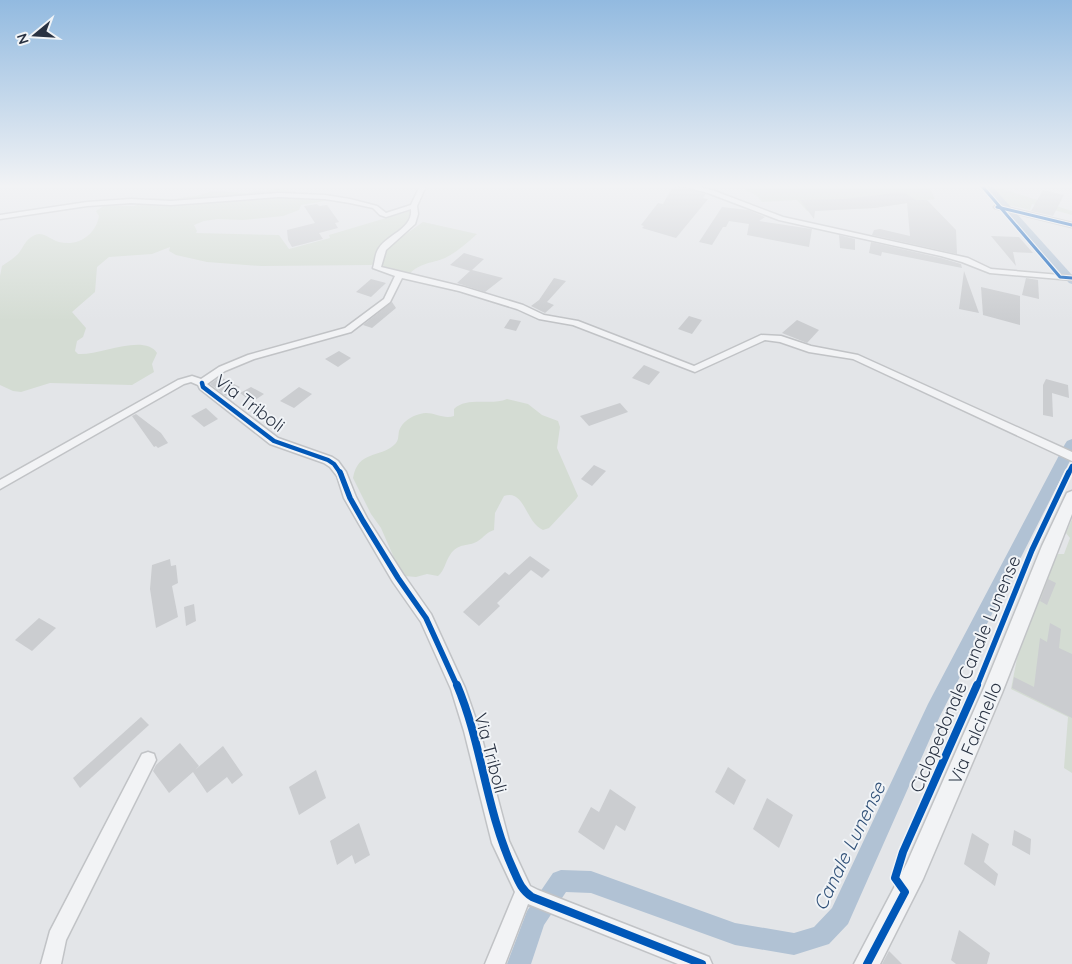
<svg xmlns="http://www.w3.org/2000/svg" width="1072" height="964" font-family="Quicksand,sans-serif">
<style>
.green{fill:#d4dcd3}
.lines{fill:none;stroke-linecap:round;stroke-linejoin:round}
.canal{fill:#b1c2d4;fill-rule:evenodd}
.building{fill:#cbcdd0}
.minor-casing{stroke:#c1c3c6;stroke-width:3}
.tertiary-casing{stroke:#c1c3c6;stroke-width:3}
.minor{fill:#f2f3f5;fill-rule:evenodd}
.tertiary{fill:#f2f3f5;fill-rule:evenodd}
.cycleway-far3-casing{stroke:#f1f4f7;stroke-width:5}
.cycleway-far2-casing{stroke:#f1f4f7;stroke-width:7}
.cycleway-far1-casing{stroke:#f1f4f7;stroke-width:9}
.cycleway-casing{stroke:#f1f4f7;stroke-width:11}
.cycleway-far3{stroke:#0057b8;stroke-width:3}
.cycleway-far2{stroke:#0057b8;stroke-width:4.5}
.cycleway-far1{stroke:#0057b8;stroke-width:5.5}
.cycleway{stroke:#0057b8;stroke-width:8}
.labels{text-anchor:middle;dominant-baseline:central;stroke-width:4;stroke-linejoin:round;paint-order:stroke}
.near-street-label{font-size:18px;fill:#293242;stroke:#f1f4f7}
.near-water-label{font-size:19px;font-style:italic;fill:#315178;stroke:#f1f4f7}
</style>
<rect width="100%" height="100%" fill="#e3e5e8"/>
<g class="green">
<path d="M739 186H928L935 199 874 208 807 211 797 200 762 202 757 196Z"/>
<path d="M990 186H1001L1006 190 1072 211V215L1032 204 1030 210 1008 205Z"/>
<path d="M277 189 295 191 300 197 331 200 301 205 299 210 283 216 243 220 218 219 204 221 194 225 197 231 196 233 279 235 289 249 330 238 329 235 413 210C408 233 380 241 374 264L371 265 261 266 207 262 176 255 169 251 170 247 152 254 109 257 97 267 95 292 72 312 86 328 83 337 77 341 75 351 78 354C98 356 144 333 157 353L152 364 154 372 132 385 50 383 21 392 13 391 0 385V276L2 266C7 262 13 259 18 254 24 247 25 239 35 235 43 231 51 240 59 242 79 247 96 234 99 216L96 211 105 205 134 206 151 198 174 199 201 195 212 191 246 193Z"/>
<path d="M423 222 477 234C467 243 457 252 445 258 430 264 422 262 409 274L382 268 386 248Z"/>
<path d="M507 399 528 404 542 415 558 421 560 427 557 448 578 496 576 499 549 528 543 530C525 522 525 489 504 496L495 513 494 530C487 532 484 537 478 541 469 547 458 542 450 555 445 562 445 570 438 576L427 574 416 577 405 576 395 560 381 528 371 514 353 478C358 450 380 458 394 445 399 441 398 436 399 431 402 422 411 416 420 414 432 410 442 420 454 416V409C467 396 492 406 507 399Z"/>
<path d="M1072 519V773L1064 768 1068 717 1011 689 1023 628 1058 554H1064L1070 538 1066 533Z"/>
</g>
<g class="lines">
<g class="canal">
<path d="M984 186H992L1072 275V284L1069 283Z"/>
<path d="M1072 439V457L940 716 848 924 829 944 794 955 735 945 591 893 566 892 544 925 531 964H507L527 911 553 873 561 870 591 871 735 923 794 933 814 927 832 908 928 704 1065 444 1067 441Z"/>
</g>
</g>
<g class="building">
<path d="M673 186H680L706 194 703 198 708 199 676 238 642 228 644 226 641 225 658 203 663 204Z"/>
<path d="M1043 190 1064 195 1053 216 1031 211Z"/>
<path d="M903 192 916 200H927L956 230 957 254 872 235 874 230 880 229 910 236 907 203 874 208 815 211 814 219 800 200 845 199Z"/>
<path d="M317 204 319 206 327 205 339 222 335 223 338 228 319 233 323 239 292 247 288 240 287 230 315 223 304 206Z"/>
<path d="M722 207 748 210 765 217 759 221 812 229 809 247 747 235 749 224 729 221 726 227H723L712 245 699 242Z"/>
<path d="M839 235 855 239V250L840 248Z"/>
<path d="M991 236 1019 237 1033 253 1013 252 1016 266Z"/>
<path d="M871 242 941 258 961 264 962 268 882 252 881 256 869 253Z"/>
<path d="M464 253 484 259 472 270 503 278 485 292 457 283 470 271 450 265Z"/>
<path d="M964 271 979 313 959 309Z"/>
<path d="M554 278 566 281 547 302 554 305 545 313 531 306 539 300Z"/>
<path d="M1026 278 1038 280 1039 299 1022 295Z"/>
<path d="M371 279 386 283 371 297 356 292Z"/>
<path d="M981 287 1020 296V325L983 315Z"/>
<path d="M392 302 396 308 372 328 363 325Z"/>
<path d="M689 316 702 320 692 334 678 329Z"/>
<path d="M510 319 521 321 516 331 504 328Z"/>
<path d="M797 320 819 330 807 343 782 333Z"/>
<path d="M339 351 351 358 338 367 325 359Z"/>
<path d="M644 365 660 372 649 385 632 378Z"/>
<path d="M220 377 240 387 226 396 210 384Z"/>
<path d="M1046 379 1068 385 1069 398 1052 393 1053 417 1043 415V385Z"/>
<path d="M251 387 264 394 252 402 240 393Z"/>
<path d="M299 387 312 394 294 408 280 401Z"/>
<path d="M620 403 628 412 589 426 580 416Z"/>
<path d="M206 408 218 419 204 427 191 416Z"/>
<path d="M136 414 161 433 168 443 158 448 156 446 154 447 132 416Z"/>
<path d="M594 465 606 471 592 486 581 479Z"/>
<path d="M530 556 550 570 542 578 531 570 497 603 500 606 479 626 463 612 505 572 509 575Z"/>
<path d="M170 559 171 566 176 565 178 583 172 586 178 617 156 628 150 589 152 565Z"/>
<path d="M1048 579 1056 583 1047 605 1040 601Z"/>
<path d="M194 604 196 621 186 626 184 607Z"/>
<path d="M39 618 56 628 32 651 15 640Z"/>
<path d="M1050 623 1061 629 1059 648 1072 654V718L1012 688 1014 677 1034 687 1040 638 1047 642Z"/>
<path d="M141 717 149 725 80 788 73 778Z"/>
<path d="M180 743 199 766 195 770 223 746 243 775 232 784 227 777 207 793 193 772 169 793 153 771 156 765Z"/>
<path d="M728 767 746 780 734 805 715 792Z"/>
<path d="M316 770 326 798 299 815 289 787Z"/>
<path d="M610 789 636 807 625 831 616 825 604 850 578 832 591 807 599 812Z"/>
<path d="M767 798 793 815 779 848 753 829Z"/>
<path d="M359 823 370 855 355 864 352 855 337 865 330 841Z"/>
<path d="M1014 830 1031 839 1030 855 1012 845Z"/>
<path d="M972 833 989 844 984 862 998 874 995 886 964 864Z"/>
<path d="M959 930 990 953 987 964H956L951 960Z"/>
<path d="M889 951 902 964H882Z"/>
</g>
<g class="lines">
<g class="minor-casing">
<g id="minor">
<path d="M420 186H426L417 206 418 214 415 224 386 250 381 267 464 287 523 305 544 315 578 321 694 366 761 335 781 336 811 346 858 355 1072 452V461L853 359 809 352 780 342 765 340 695 372 573 325 539 319 517 309 459 291 402 278 390 302 351 332 254 359 225 371 207 384 278 438 332 457 338 461 346 472 356 497 367 518 403 574 431 614 465 688 480 731 509 841 530 886 538 890 709 957 712 964H678L528 904 505 964H485L515 892 492 843 464 731 451 689 421 622 393 582 359 524 344 498 337 476 330 467 324 463 270 444 200 389 198 385 191 382 184 384 0 489V480L178 380 192 376 201 379 219 367 248 355 345 328 384 299 395 276 373 268C375 262 375 253 379 248 388 234 413 229 411 209L386 217 380 215 373 208 350 203 325 199 279 197 171 205 131 203 87 206 0 219V215L87 202 131 199 171 201 279 193 325 195 350 199 377 206 386 213 411 205Z"/>
<path d="M682 186H695L712 190 783 217 941 252 968 258 991 269 1072 276V280L990 273 962 262 941 256 779 220 708 193Z"/>
<path d="M997 205 1072 223V227L995 208 994 207Z"/>
<path d="M148 752 154 754 156 760 66 940 61 964H41L50 931 142 754Z"/>
</g>
</g>
<g class="tertiary-casing">
<path id="tertiary" d="M1072 491V514L1002 693 923 879 880 964H854L907 863 984 688 1042 546 1067 493Z"/>
</g>
<use href="#minor" class="minor"/>
<use href="#tertiary" class="tertiary"/>
<g class="cycleway-far3-casing">
<g id="cycleway-far3">
<path d="M982 186 1060 277 1072 278"/>
<path d="M997 207 1072 225"/>
</g>
</g>
<g class="cycleway-far2-casing">
<g id="cycleway-far2">
<path d="M202 383 203 387 274 441 328 460 334 464 341 474"/>
<path d="M1068 474 1072 466"/>
</g>
</g>
<g class="cycleway-far1-casing">
<g id="cycleway-far1">
<path d="M340 472 350 498 363 521 398 578 426 618 457 686"/>
<path d="M977 686 1032 550 1069 472"/>
</g>
</g>
<g class="cycleway-casing">
<g id="cycleway">
<path d="M457 685C482 744 486 810 513 869 518 880 521 890 532 897L702 964"/>
<path d="M867 964 905 892 895 878 903 852 977 685"/>
</g>
</g>
<use href="#cycleway-far3" class="cycleway-far3"/>
<use href="#cycleway-far2" class="cycleway-far2"/>
<use href="#cycleway-far1" class="cycleway-far1"/>
<use href="#cycleway" class="cycleway"/>
</g>
<linearGradient id="sky" x2="0" y2="1"><stop stop-color="#92bae0"/><stop offset="0.58" stop-color="#f2f3f5"/><stop offset="1" stop-color="#f2f3f5" stop-opacity="0"/></linearGradient>
<rect width="1072" height="321" fill="url(#sky)"/>
<g class="labels">
<g class="near-street-label">
<text transform="translate(250 403) rotate(37)">Via Triboli</text>
<text transform="translate(965 674) rotate(-67)">Ciclopedonale Canale Lunense</text>
<text transform="translate(975 733) rotate(-67)">Via Falcinello</text>
<text transform="translate(491 753) rotate(75)">Via Triboli</text>
</g>
<g class="near-water-label">
<text transform="translate(849 846) rotate(-64)">Canale Lunense</text>
</g>
</g>
<g transform="translate(35 35) rotate(252)" stroke="#f1f4f7" stroke-width="4" paint-order="stroke">
<path d="M0-4L9 19L0 12L-9 19Z" fill="#293242"/>
<text y="-8" font-size="14" font-weight="bold" text-anchor="middle" fill="#293242">N</text>
</g>
</svg>
